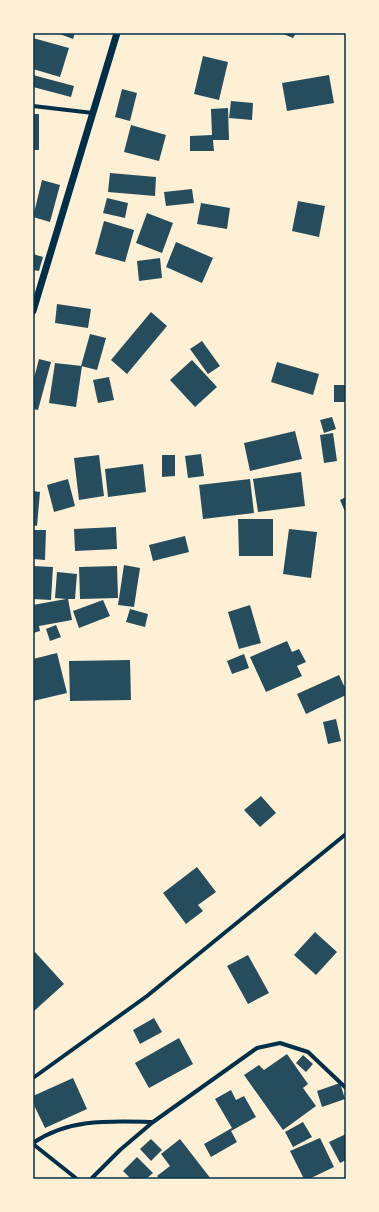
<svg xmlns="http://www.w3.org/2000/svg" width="379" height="1212" font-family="'Asap Condensed',sans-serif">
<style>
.building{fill:#264d5e}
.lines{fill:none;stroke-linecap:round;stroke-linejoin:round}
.minor{stroke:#003049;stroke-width:4}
.tertiary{stroke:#003049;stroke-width:7}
.neatline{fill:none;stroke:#003049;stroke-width:1.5}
</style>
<rect width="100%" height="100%" fill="#fdf0d5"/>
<g class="building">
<path d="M57 33H75L73 39Z"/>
<path d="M281 33H296L293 38Z"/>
<path d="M33 38 69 48 60 77 33 69Z"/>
<path d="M203 56 228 62 219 100 194 94Z"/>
<path d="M33 75 74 86 71 97 33 87Z"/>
<path d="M329 75 334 103 287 111 282 83Z"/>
<path d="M122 89 137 93 130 121 115 117Z"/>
<path d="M231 101 253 103 252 120 229 118Z"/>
<path d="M228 108 229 140H213L214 151H190V136L212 135 211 109Z"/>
<rect x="33" y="114" width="6" height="36"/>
<path d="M131 125 166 135 159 161 124 152Z"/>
<path d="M110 173 156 177 155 196 108 192Z"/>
<path d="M42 180 60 185 50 222 33 217Z"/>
<path d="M192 189 194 203 166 206 164 192Z"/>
<path d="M107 198 128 203 125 218 103 213Z"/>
<path d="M298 201 325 206 319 237 292 231Z"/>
<path d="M201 203 230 208 227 229 197 224Z"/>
<path d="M147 213 173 223 162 253 136 243Z"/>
<path d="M104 221 134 230 125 262 95 254Z"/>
<path d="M176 242 213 258 202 283 166 267Z"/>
<path d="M33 254 43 257 39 271 33 270Z"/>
<path d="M160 258 162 278 139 281 137 261Z"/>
<path d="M57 304 91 309 88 328 55 323Z"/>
<path d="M151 312 167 326 127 374 111 360Z"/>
<path d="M90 334 106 338 97 370 81 366Z"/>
<path d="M202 341 220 366 208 374 190 349Z"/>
<path d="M39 359 51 362 38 410 33 409V382Z"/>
<path d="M192 360 217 387 195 407 170 380Z"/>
<path d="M277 362 319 374 313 395 271 382Z"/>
<path d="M55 363 82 366 76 407 49 403Z"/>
<path d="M109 377 114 400 98 403 93 380Z"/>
<rect x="334" y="385" width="12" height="17"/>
<path d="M332 417 336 429 324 433 320 420Z"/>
<path d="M295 431 302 459 250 471 244 443Z"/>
<path d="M333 433 337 461 324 463 320 435Z"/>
<path d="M201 454 204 476 188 478 185 456Z"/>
<path d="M99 455 104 496 79 500 74 458Z"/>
<path d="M162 455H175V476L162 477Z"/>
<path d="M143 464 146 492 108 497 105 469Z"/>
<path d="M301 472 305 506 258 512 253 479Z"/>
<path d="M68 479 75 506 54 512 47 485Z"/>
<path d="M250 479 254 513 203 519 199 485Z"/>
<path d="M33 491 40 492 37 526 33 525Z"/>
<path d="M346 497V514L340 500Z"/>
<path d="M238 519H273V556H239Z"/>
<path d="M116 527 117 549 75 551 74 529Z"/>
<path d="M289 529 317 532 311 578 283 574Z"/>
<path d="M33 530H46L45 560 33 559Z"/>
<path d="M185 536 189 552 153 561 149 545Z"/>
<path d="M124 565 140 568 134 607 118 605Z"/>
<path d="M33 566 53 567 51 600 33 599Z"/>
<path d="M117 566 118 598 80 599 79 567Z"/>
<path d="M57 572 77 574 75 599H68L72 620 39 626 40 631 33 633V605L66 599 55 598Z"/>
<path d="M103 600 110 616 79 628 73 611Z"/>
<path d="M250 605 261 643 239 649 228 612Z"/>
<path d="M130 609 148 614 145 627 126 622Z"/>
<path d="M56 625 61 637 50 641 46 629Z"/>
<path d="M287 641 292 652 299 649 306 662 297 666 302 676 266 692 250 657Z"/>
<path d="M57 653 67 693 33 701V659Z"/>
<path d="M244 654 249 668 232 674 227 661Z"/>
<path d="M130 660 131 700 70 701 69 661Z"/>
<path d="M339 675 346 690V695L306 714 297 694Z"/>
<path d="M336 719 341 741 328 744 323 722Z"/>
<path d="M261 796 276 813 260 827 244 810Z"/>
<path d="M197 867 216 892 198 905 203 911 186 924 163 893Z"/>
<path d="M315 932 337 952 316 975 294 955Z"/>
<path d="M35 952 64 984 33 1012V954Z"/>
<path d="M248 955 269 993 248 1004 227 966Z"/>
<path d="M154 1018 162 1032 140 1044 133 1030Z"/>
<path d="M179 1038 193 1064 149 1088 135 1063Z"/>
<path d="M287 1054 308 1084 303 1088 316 1106 283 1130 244 1075 259 1065 264 1070Z"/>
<path d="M303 1055 313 1064 306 1072 296 1063Z"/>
<path d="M73 1078 87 1109 45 1128 33 1103V1096Z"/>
<path d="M340 1083 345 1099 322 1107 317 1091Z"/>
<path d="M231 1090 236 1100 244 1096 256 1117 231 1131 237 1142 211 1157 204 1144 232 1128 215 1099Z"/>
<path d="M303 1122 312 1137 293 1147 285 1132Z"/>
<path d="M346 1134V1160L340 1163 329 1142Z"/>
<path d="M320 1138 334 1167 309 1179H304L290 1151Z"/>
<path d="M151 1139 162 1150 151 1161 140 1149Z"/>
<path d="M180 1139 211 1179H160L157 1176 170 1166 161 1154Z"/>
<path d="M137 1157 153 1173 146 1179H131L123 1171Z"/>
</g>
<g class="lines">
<g class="minor">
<path d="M33 106 93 113"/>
<path d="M33 1078 147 996 346 834"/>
<path d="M33 1143C69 1118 111 1121 153 1122"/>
<path d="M33 1144 77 1179"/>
<path d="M91 1179 120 1150 153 1122 257 1048 280 1043 308 1052 346 1088"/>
</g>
<path class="tertiary" d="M33 311 117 33"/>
</g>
<rect width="379" height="1212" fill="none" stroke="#fdf0d5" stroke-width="68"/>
<rect x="34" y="34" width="311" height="1144" class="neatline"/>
</svg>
